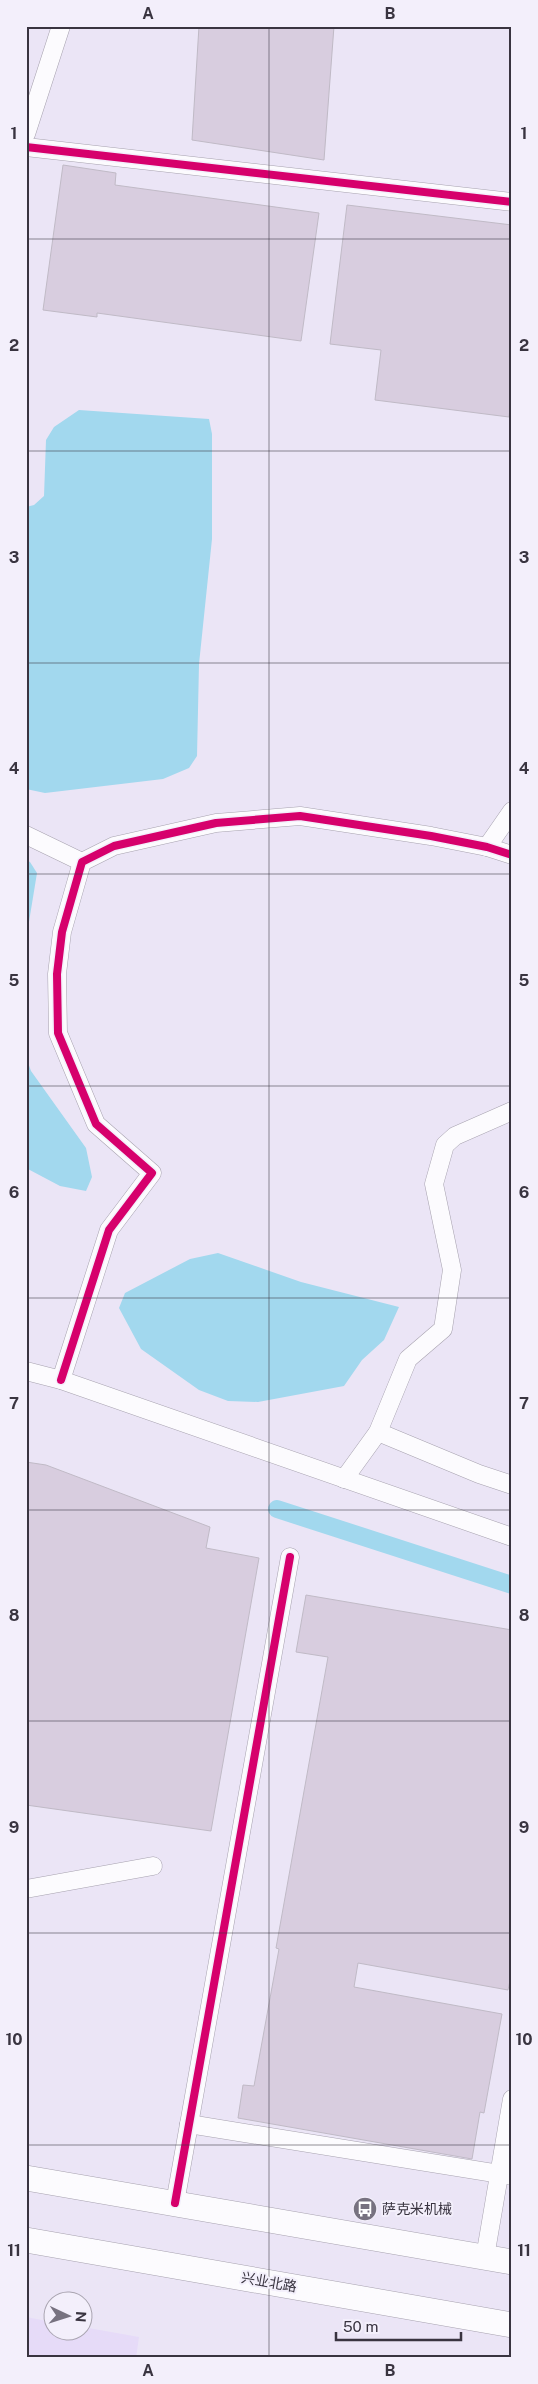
<svg xmlns="http://www.w3.org/2000/svg" width="538" height="2384" font-family="'Public Sans','Noto Sans SC',sans-serif">
<style>
.built{fill:#e6dbf8}
.water{fill:#a2d8ee}
.lines{fill:none;stroke-linecap:round;stroke-linejoin:round}
.canal{stroke:#a2d8ee;stroke-width:18}
.building{fill:#d8cddf;stroke:#c0bac6}
.minor-casing{stroke:#a7a2af;stroke-width:19}
.secondary-casing{stroke:#a7a2af;stroke-width:26}
.minor{stroke:#fcfbfe;stroke-width:18}
.secondary{stroke:#fcfbfe;stroke-width:25}
.cycleway-casing{stroke:#f3effb;stroke-width:11}
.cycleway{stroke:#d6006c;stroke-width:8}
.grid{fill:none;stroke:#393440;stroke-width:1;stroke-opacity:0.55}
.labels{text-anchor:middle;dominant-baseline:central;stroke-width:4;stroke-linejoin:round;paint-order:stroke}
.poi-label{font-size:14px;fill:#393440;stroke:#f3effb;text-anchor:start}
.street-label{font-size:14px;fill:#393440;stroke:#f3effb}
.neatline{fill:none;stroke:#393440;stroke-width:2}
.grid-label{font-size:16px;text-anchor:middle;font-weight:bold;fill:#393440}
</style>
<rect width="100%" height="100%" fill="#ebe5f6"/>
<path class="built" d="M26 2317 52 2322V2332H82L83 2327 139 2337 136 2358H26Z"/>
<g class="water">
<path d="M79 410 209 419 212 434V539L199 664 197 756 189 768 163 779 45 793 26 789V507L34 505 44 496 46 440 54 427Z"/>
<path d="M26 860 30 862 37 873 26 940Z"/>
<path d="M26 1057 31 1071 86 1148 92 1177 86 1191 60 1186 26 1168Z"/>
<path d="M218 1253 301 1282 399 1307 384 1340 362 1360 344 1386 258 1402 228 1401 199 1390 141 1349 119 1308 125 1293 190 1259Z"/>
</g>
<g class="lines">
<path class="canal" d="M277 1509 512 1585"/>
</g>
<g class="building">
<path d="M199 26H334L324 160 192 140Z"/>
<path d="M63 165 116 173 115 185 319 213 301 341 97 313V317L43 310Z"/>
<path d="M347 205 512 225V390L509 417 375 400 381 350 330 344Z"/>
<path d="M26 1462 46 1465 210 1527 206 1548 259 1558 211 1831 26 1805Z"/>
<path d="M306 1595 512 1630V1971L508 1990 358 1963 354 1987 502 2014 484 2113 480 2112 472 2159 238 2118 243 2085 254 2086 279 1949 276 1948 328 1657 296 1652Z"/>
</g>
<g class="lines">
<g class="minor-casing">
<g id="minor">
<path d="M26 134 61 26"/>
<path d="M26 147 512 202"/>
<path d="M26 835 82 862"/>
<path d="M487 847 512 811"/>
<path d="M26 1371 61 1380 512 1537"/>
<path d="M61 1380 109 1230 152 1173 96 1124 58 1033 57 974 62 932 82 862 114 846 216 823 300 816 431 836 487 847 512 855"/>
<path d="M378 1432 479 1474 512 1485"/>
<path d="M344 1479 378 1432 408 1359 443 1329 452 1270 434 1184 445 1145 455 1136 512 1111"/>
<path d="M26 1889 153 1866"/>
<path d="M189 2124 512 2176"/>
<path d="M175 2203 290 1557"/>
<path d="M485 2257 512 2099"/>
</g>
</g>
<g class="secondary-casing">
<g id="secondary">
<path d="M26 2178 512 2262"/>
<path d="M26 2240 512 2325"/>
</g>
</g>
<use href="#minor" class="minor"/>
<use href="#secondary" class="secondary"/>
<g class="cycleway-casing">
<g id="cycleway">
<path d="M26 147 512 202"/>
<path d="M61 1380 109 1230 152 1173 96 1124 58 1033 57 974 62 932 82 862 114 846 216 823 300 816 431 836 487 847 512 855"/>
<path d="M175 2203 290 1557"/>
</g>
</g>
<use href="#cycleway" class="cycleway"/>
</g>
<path class="grid" d="M269 26V2358M26 239H512M26 451H512M26 663H512M26 874H512M26 1086H512M26 1298H512M26 1510H512M26 1721H512M26 1933H512M26 2145H512"/>
<defs>
<g id="bus-disc" transform="scale(1.25)"><circle r="9.5" fill="#777280" stroke="#f3effb"/><path d="M-5-6H5V4H4V6H2V4H-2V6H-4V4H-5ZM-3.5-4V0h7V-4ZM-3.5 1.2v1.5H-2V1.2ZM2 1.2v1.5H3.5V1.2Z" fill="#fff"/></g>
</defs>
<g fill-rule="evenodd">
<use href="#bus-disc" x="365" y="2209"/>
</g>
<g class="labels">
<g class="poi-label">
<text x="382" y="2209">萨克米机械</text>
</g>
<g class="street-label">
<text transform="translate(269 2282) rotate(10)">兴业北路</text>
</g>
</g>
<rect width="538" height="2384" fill="none" stroke="#f3effb" stroke-width="55"/>
<g transform="translate(68 2316) rotate(94)"><circle r="24" fill="#f3effb" stroke="#a9a4b0"/>
<path d="M0-4L9 19L0 12L-9 19Z" fill="#777280"/>
<text y="-8" font-size="14" font-weight="bold" text-anchor="middle" fill="#393440">N</text>
</g>
<path d="M336 2332v8h125v-8" fill="none" stroke="#393440" stroke-width="2.5"/>
<text x="343" y="2332" font-size="15" fill="#393440" stroke="#f3effb" stroke-width="4" paint-order="stroke">50 m</text>
<rect x="28" y="28" width="482" height="2328" class="neatline"/>
<g class="grid-label">
<text x="148" y="19">A</text>
<text x="390" y="19">B</text>
<text x="14" y="139">1</text>
<text x="524" y="139">1</text>
<text x="14" y="351">2</text>
<text x="524" y="351">2</text>
<text x="14" y="563">3</text>
<text x="524" y="563">3</text>
<text x="14" y="774">4</text>
<text x="524" y="774">4</text>
<text x="14" y="986">5</text>
<text x="524" y="986">5</text>
<text x="14" y="1198">6</text>
<text x="524" y="1198">6</text>
<text x="14" y="1409">7</text>
<text x="524" y="1409">7</text>
<text x="14" y="1621">8</text>
<text x="524" y="1621">8</text>
<text x="14" y="1833">9</text>
<text x="524" y="1833">9</text>
<text x="14" y="2045">10</text>
<text x="524" y="2045">10</text>
<text x="14" y="2256">11</text>
<text x="524" y="2256">11</text>
<text x="148" y="2376">A</text>
<text x="390" y="2376">B</text>
</g>
</svg>
